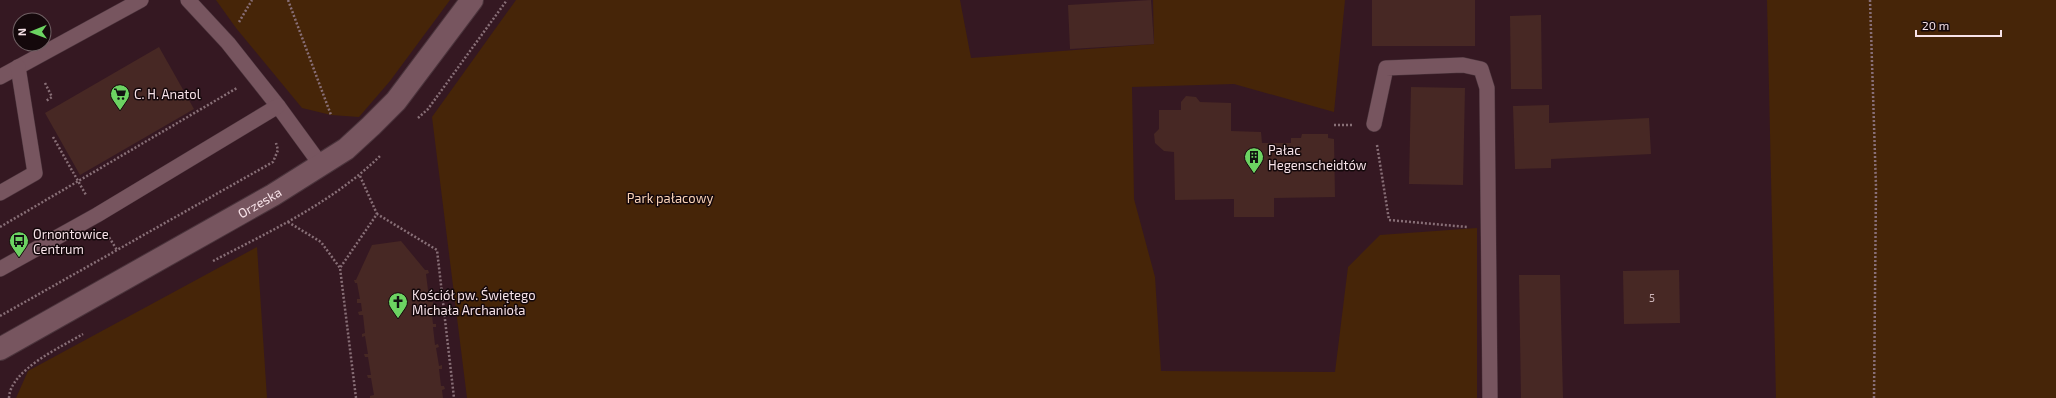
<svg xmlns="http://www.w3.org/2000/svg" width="2056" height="398" font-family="'Exo 2',sans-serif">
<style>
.green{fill:#462508}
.building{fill:#472824}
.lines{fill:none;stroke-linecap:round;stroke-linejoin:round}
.lane-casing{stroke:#4b343c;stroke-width:16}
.secondary-casing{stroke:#4b343c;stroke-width:24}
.path{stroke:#886f77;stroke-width:2.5;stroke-dasharray:2 2;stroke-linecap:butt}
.lane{stroke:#77555f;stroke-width:15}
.secondary{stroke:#77555f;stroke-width:22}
.labels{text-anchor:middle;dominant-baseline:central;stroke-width:3;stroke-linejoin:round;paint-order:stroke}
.number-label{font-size:11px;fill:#cbb4b7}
.poi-label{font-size:13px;fill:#f7e2e8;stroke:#14080b;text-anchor:start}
.park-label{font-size:13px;fill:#fad3b8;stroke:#14080b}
.street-label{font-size:13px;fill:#f7e2e8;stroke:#14080b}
</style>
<rect width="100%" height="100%" fill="#351822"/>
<g class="green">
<path d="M216 0H450L390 81 359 117 331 115 302 108 236 28Z"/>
<path d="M516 0H960L971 58 1154 44 1153 0H1345L1334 112 1234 84 1132 87 1134 199 1155 277 1161 371 1335 372 1348 267 1380 235 1477 228V398H467L432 117Z"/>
<path d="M1767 0H2056V398H1776Z"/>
<path d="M257 247 267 398H16L28 371Z"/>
</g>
<g class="building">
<path d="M1151 0 1154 44 1070 49 1068 5Z"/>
<rect x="1372" y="0" width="103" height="46"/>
<path d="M1541 15 1542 89H1511L1510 16Z"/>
<path d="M159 47 194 109 80 175 45 113Z"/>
<path d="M1411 87 1465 88 1463 185 1409 184Z"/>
<path d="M1186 96 1196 97 1200 102 1231 103V131L1261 132 1262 143H1291V138H1301L1302 134H1328V138L1334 139 1335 197 1274 198V217H1234V199L1175 200 1174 152 1164 151 1155 143 1154 134 1159 129V110H1181V102Z"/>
<path d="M1549 105V123L1649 118 1651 154 1551 159V168L1515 169 1513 106Z"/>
<path d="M401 241 425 270H428L429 273 426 274 428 290H431L432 293H429L430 302H433V305L431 306 433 324H436V327H433L435 345 438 344 439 347 436 348 439 366 442 365V369H439L441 386H444L445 389 442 390 443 398H370V396L374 395 371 378H368L367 375H371L368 357H365L364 354H368L365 336 362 337V334L365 333 363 315H359L358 312 362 311 361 303H357V299H360L357 283H355L354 280H356L372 245Z"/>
<path d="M1679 270 1680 323 1624 324 1623 271Z"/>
<path d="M1519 275H1560L1563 398H1521Z"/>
</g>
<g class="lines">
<g class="lane-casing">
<g id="lane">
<path d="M188 0 228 43 278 106 321 165"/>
<path d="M0 77 141 0"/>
<path d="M1374 124 1386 68 1463 65 1481 69 1487 88 1490 398"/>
<path d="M0 193 35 173 18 67"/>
<path d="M0 269 97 215 278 106"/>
</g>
</g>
<g class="secondary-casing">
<g id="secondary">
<path id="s1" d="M0 349 273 195 346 149 371 126 396 101 472 0"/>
</g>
</g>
<g class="path">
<path d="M288 0 331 115"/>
<path d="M1870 0 1876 187 1874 398"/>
<path d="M239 22 252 0"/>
<path d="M45 83 52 97 46 101"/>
<path d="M418 118 428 109 507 0"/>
<path d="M1334 125H1352"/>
<path d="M53 137 86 195"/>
<path d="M1377 145 1389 220 1467 227"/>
<path d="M360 176 377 214"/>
<path d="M288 222 321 242 340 268"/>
<path d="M0 227 237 88"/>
<path d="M107 234 117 250"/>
<path d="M213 261C271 231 333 202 380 156"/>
<path d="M0 316 273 162 278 150 276 143"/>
<path d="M9 398C10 370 61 347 83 334"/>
<path d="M356 398 340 268 377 214 437 250 454 398"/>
</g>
<use href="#lane" class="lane"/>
<use href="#secondary" class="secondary"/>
</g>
<defs>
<g id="supermarket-pin" transform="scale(1)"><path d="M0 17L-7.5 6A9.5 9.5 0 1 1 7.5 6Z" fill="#6cd362" stroke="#14080b"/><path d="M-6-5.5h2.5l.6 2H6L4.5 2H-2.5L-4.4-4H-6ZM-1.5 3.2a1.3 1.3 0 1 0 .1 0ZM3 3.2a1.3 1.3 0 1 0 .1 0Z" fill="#111"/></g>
<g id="building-pin" transform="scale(1)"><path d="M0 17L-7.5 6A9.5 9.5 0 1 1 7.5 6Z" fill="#6cd362" stroke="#14080b"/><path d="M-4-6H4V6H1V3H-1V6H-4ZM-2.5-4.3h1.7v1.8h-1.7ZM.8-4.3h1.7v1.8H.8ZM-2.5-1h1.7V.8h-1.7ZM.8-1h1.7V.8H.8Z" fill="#111"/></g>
<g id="bus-pin" transform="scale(1)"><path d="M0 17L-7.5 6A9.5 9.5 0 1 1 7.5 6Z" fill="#6cd362" stroke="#14080b"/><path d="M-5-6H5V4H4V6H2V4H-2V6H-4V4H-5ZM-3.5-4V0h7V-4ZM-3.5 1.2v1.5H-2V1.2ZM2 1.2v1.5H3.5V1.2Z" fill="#111"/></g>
<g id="church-pin" transform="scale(1)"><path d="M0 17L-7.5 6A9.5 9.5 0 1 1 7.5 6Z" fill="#6cd362" stroke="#14080b"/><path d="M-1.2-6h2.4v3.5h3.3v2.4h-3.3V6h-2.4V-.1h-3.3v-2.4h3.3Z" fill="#111"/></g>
</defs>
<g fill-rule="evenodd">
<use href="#supermarket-pin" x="120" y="94"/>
<use href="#building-pin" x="1254" y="157"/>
<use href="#bus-pin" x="19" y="241"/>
<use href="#church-pin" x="398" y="302"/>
</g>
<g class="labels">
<g class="number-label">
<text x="1652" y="297">5</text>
</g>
<g class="poi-label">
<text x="134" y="94">C. H. Anatol</text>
<text x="1268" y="150">Pałac<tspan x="1268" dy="15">Hegenscheidtów</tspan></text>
<text x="33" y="234">Ornontowice<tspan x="33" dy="15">Centrum</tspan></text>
<text x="412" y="295">Kościół pw. Świętego<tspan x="412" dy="15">Michała Archanioła</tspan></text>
</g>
<g class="park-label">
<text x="670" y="198">Park pałacowy</text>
</g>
<g class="street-label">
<text stroke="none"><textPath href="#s1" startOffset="298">Orzeska</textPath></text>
</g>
</g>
<g transform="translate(32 32) rotate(269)"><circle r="19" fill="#14080b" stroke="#6f5f63"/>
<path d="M0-3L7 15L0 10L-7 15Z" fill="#6cd362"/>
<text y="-6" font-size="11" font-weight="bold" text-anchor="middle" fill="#f7e2e8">N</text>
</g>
<path d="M1916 30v6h85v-6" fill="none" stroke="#f7e2e8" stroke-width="2"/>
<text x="1922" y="30" font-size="12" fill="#f7e2e8" stroke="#14080b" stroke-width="3" paint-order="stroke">20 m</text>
</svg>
